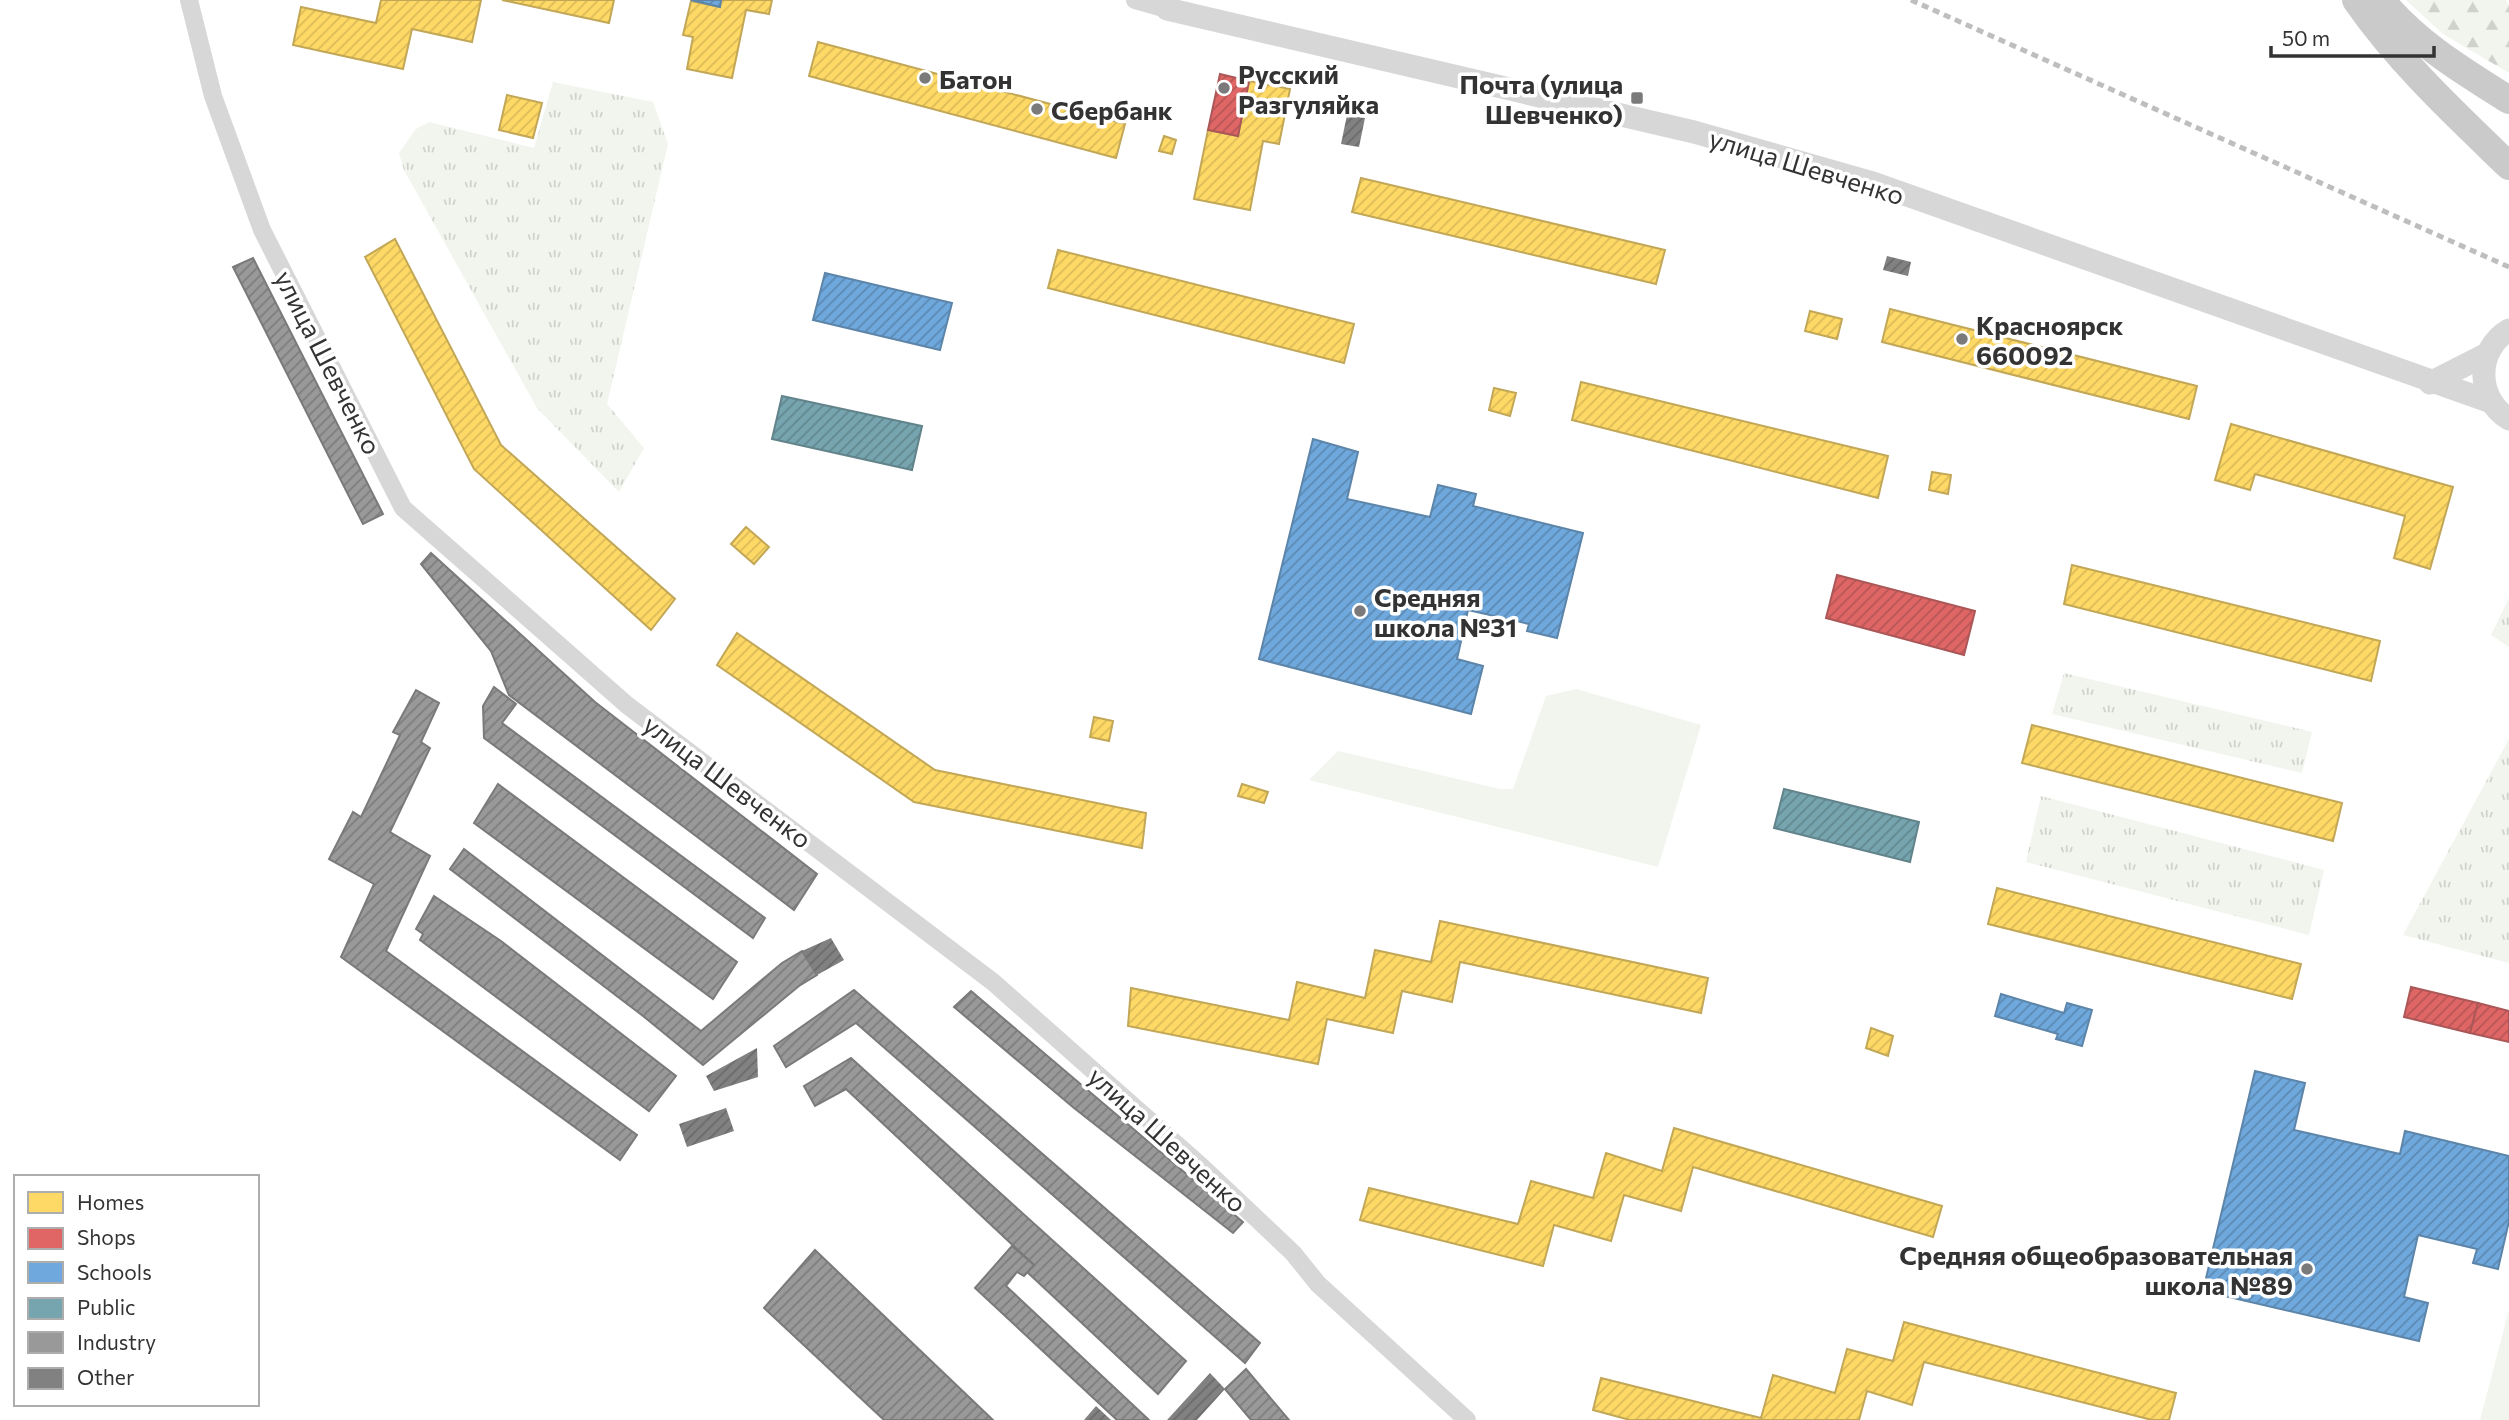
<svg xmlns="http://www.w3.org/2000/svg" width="2509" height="1420" font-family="Commissioner,sans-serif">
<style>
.green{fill:#f1f5ed}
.forest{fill:url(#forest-firs)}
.park{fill:url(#park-tufts)}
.homes{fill:url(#homes-hatch);stroke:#c2a757;stroke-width:2}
.shops{fill:url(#shops-hatch);stroke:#ac5757;stroke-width:2}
.schools{fill:url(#schools-hatch);stroke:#5d85a9;stroke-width:2}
.public{fill:url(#public-hatch);stroke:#62838a;stroke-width:2}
.industry{fill:url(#industry-hatch);stroke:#7a7a7a;stroke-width:2}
.building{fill:url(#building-hatch)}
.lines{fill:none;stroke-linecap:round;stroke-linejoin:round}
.minor{stroke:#d7d7d7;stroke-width:18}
.tertiary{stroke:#d7d7d7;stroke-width:23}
.primary{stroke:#cacaca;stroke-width:28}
.rail{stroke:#bebebe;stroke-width:5;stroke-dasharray:7 5;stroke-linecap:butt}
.poi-dot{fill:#7a7a7a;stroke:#fff;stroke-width:2.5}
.labels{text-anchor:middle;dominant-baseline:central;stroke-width:7;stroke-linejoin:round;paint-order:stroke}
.poi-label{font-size:26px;font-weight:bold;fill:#333;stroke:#fff;text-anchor:start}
.street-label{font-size:26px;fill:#333;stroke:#fff}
</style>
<defs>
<pattern id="forest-firs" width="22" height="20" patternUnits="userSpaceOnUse" patternTransform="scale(1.75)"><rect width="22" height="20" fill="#f1f5ed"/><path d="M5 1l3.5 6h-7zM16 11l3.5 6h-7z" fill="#cfd2cc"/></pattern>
<pattern id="park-tufts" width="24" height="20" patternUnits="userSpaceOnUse" patternTransform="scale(1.75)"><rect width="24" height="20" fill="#f1f5ed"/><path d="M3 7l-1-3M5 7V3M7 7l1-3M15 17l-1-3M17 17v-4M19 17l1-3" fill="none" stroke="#cfd2cc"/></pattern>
<pattern id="homes-hatch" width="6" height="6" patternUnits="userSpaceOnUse" patternTransform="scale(1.75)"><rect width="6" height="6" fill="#ffd966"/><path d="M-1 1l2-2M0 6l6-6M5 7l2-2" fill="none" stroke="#dbbb59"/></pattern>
<pattern id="shops-hatch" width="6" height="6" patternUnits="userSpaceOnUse" patternTransform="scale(1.75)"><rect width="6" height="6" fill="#e06666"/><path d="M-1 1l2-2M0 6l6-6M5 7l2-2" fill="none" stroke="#b65555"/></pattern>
<pattern id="schools-hatch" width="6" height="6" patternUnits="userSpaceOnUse" patternTransform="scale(1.75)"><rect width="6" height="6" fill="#6fa8dc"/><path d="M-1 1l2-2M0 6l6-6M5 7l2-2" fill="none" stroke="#5c89b3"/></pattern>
<pattern id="public-hatch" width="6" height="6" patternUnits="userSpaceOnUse" patternTransform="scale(1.75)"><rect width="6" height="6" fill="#76a5af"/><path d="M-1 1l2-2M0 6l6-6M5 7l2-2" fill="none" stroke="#61878f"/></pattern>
<pattern id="industry-hatch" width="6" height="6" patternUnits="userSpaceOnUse" patternTransform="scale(1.75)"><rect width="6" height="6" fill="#999"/><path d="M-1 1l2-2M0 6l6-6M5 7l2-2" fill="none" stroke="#7d7d7d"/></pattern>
<pattern id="building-hatch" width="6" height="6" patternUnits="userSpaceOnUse" patternTransform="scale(1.75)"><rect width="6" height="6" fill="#818181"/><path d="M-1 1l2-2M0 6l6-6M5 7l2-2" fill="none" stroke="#6a6a6a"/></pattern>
</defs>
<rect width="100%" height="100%" fill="#fff"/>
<g class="green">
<path d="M1576 689 1701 725 1658 867 1309 780 1338 751 1500 789H1513L1546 696Z"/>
<path d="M2509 1310V1420H2480Z"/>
</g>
<path class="forest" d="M2406 0H2506L2509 5V73L2443 34Z"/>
<g class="park">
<path d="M553 82 653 102 668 144 607 404 644 448 619 492 537 408 404 170 399 153 416 129 429 122 534 148Z"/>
<path d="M2509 598V647L2491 635Z"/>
<path d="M2064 673 2312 732 2302 773 2052 714Z"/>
<path d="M2509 739V963L2403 935Z"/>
<path d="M2041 796 2324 870 2309 935 2026 862Z"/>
</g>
<g class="homes">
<path d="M381 0H481L472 42 412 29 403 69 293 45 301 7 376 23Z"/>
<path d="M502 0H614L609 23Z"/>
<path d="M721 0H772L769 14 746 10 732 78 687 69 693 37 683 35 691 1 720 7Z"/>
<path d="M818 42 1125 124 1116 158 809 76Z"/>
<path d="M1249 81 1290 89 1279 144 1263 141 1250 210 1194 199 1208 130 1238 136Z"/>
<path d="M507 95 542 103 533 138 499 130Z"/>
<path d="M1164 136 1176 140 1172 154 1159 151Z"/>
<path d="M1361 178 1665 250 1656 284 1352 212Z"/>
<path d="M395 239 501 445 675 599 651 630 474 469 365 257Z"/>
<path d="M1058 250 1354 324 1344 363 1048 288Z"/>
<path d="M1890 309 2197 386 2189 419 1882 342Z"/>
<path d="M1810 311 1842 319 1837 339 1805 331Z"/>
<path d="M1581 382 1888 456 1878 498 1572 420Z"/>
<path d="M1494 388 1516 393 1510 416 1489 410Z"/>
<path d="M2231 424 2453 487 2430 569 2394 558 2405 516 2255 474 2250 490 2215 480Z"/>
<path d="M1932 472 1951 475 1948 494 1929 490Z"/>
<path d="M746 527 769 547 754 564 731 544Z"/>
<path d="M2072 565 2380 641 2371 681 2064 604Z"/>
<path d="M737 633 935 770 1146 813 1142 848 914 802 717 665Z"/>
<path d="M1094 717 1113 721 1109 741 1090 737Z"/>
<path d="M2032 725 2342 803 2333 841 2022 763Z"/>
<path d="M1242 784 1268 792 1264 803 1238 796Z"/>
<path d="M1997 888 2301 964 2292 999 1988 924Z"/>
<path d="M1440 921 1708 978 1701 1013 1460 962 1452 1002 1402 991 1393 1033 1327 1019 1318 1064 1128 1026 1131 988 1289 1020 1297 982 1365 998 1375 950 1431 962Z"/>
<path d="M1871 1028 1893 1036 1888 1056 1866 1048Z"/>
<path d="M1674 1128 1942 1206 1933 1237 1693 1167 1681 1211 1624 1195 1611 1241 1554 1225 1543 1266 1360 1220 1369 1188 1518 1224 1531 1181 1593 1198 1606 1153 1662 1171Z"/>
<path d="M1904 1322 2176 1393 2169 1420H2152L1924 1362 1912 1405 1867 1391 1859 1420H1630L1593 1410 1601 1378 1761 1418 1773 1375 1835 1393 1847 1349 1893 1361Z"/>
</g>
<g class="shops">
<path d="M1220 74 1249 81 1238 136 1208 130Z"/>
<path d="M1837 575 1975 611 1964 655 1826 618Z"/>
<path d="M2411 987 2478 1003 2470 1033 2404 1017Z"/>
<path d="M2478 1003 2509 1011V1042L2470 1033Z"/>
</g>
<g class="schools">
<path d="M691 0H721L720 7Z"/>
<path d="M825 273 952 303 940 350 813 320Z"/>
<path d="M1313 439 1358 452 1347 499 1430 517 1438 485 1476 494 1473 506 1583 533 1557 638 1527 631 1529 624 1468 610 1457 659 1483 666 1471 714 1259 659Z"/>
<path d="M2001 994 2064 1013 2067 1003 2092 1010 2082 1046 2056 1039 2058 1034 1995 1016Z"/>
<path d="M2255 1071 2305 1083 2294 1130 2400 1154 2405 1131 2509 1156V1221L2498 1269 2473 1263 2477 1249 2418 1235 2404 1297 2428 1303 2419 1341 2203 1291Z"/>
</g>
<g class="public">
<path d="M782 396 922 426 912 470 772 439Z"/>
<path d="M1784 789 1919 822 1910 862 1774 828Z"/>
</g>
<g class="industry">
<path d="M253 258 383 514 363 524 233 267Z"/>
<path d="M431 553 595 702 817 874 794 910 509 695 491 651 421 564Z"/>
<path d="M494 687 516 704 502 723 765 918 753 938 484 738 483 706Z"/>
<path d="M416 690 439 703 421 742 430 748 390 832 430 856 386 951 637 1135 620 1160 341 957 374 884 329 859 353 812 361 817 400 735 393 732Z"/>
<path d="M498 784 737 962 713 999 474 823Z"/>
<path d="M464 849 701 1031 782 963 802 951 817 975 799 986 703 1065 643 1016 450 869Z"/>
<path d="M434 896 501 941 676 1076 649 1111 420 940 423 934 416 929Z"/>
<path d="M854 990 1260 1343 1245 1363 856 1023 786 1067 774 1046Z"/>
<path d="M971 991 1243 1222 1233 1233 1074 1108 954 1007Z"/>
<path d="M851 1058 1186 1361 1158 1394 1027 1272 1034 1265 846 1089 815 1106 804 1086Z"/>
<path d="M1012 1246 1034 1265 1024 1276 1017 1272 1006 1286 1149 1420H1117L975 1288Z"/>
<path d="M815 1250 993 1420H884L764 1308Z"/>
<path d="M1246 1369 1289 1420H1251L1225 1389Z"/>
</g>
<g class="building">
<path d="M1347 115 1365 118 1359 147 1341 144Z"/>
<path d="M1887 256 1911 262 1908 276 1883 270Z"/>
<path d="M831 938 844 960 817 975 802 951Z"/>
<path d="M757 1048 758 1077 714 1091 706 1076Z"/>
<path d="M726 1108 734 1131 687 1147 679 1124Z"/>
<path d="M1210 1373 1225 1389 1197 1420H1167Z"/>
<path d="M1096 1406 1111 1420H1084Z"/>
</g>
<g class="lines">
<g class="minor">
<path d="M189 0 213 96 262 230 403 508 627 705 993 982 1201 1166 1293 1253 1318 1284 1467 1420"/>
<path d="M1135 0 1167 9"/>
</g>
<g class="tertiary">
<path d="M1162 0 1167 9 1694 132 1873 183 2491 402"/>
<path d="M2509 330C2475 350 2476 399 2509 419"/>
<path d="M2430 383 2487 354"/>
</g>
<g class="primary">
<path d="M2356 0C2399 62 2454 113 2509 166"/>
<path d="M2381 0C2416 43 2463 71 2509 100"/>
</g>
<path class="rail" d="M1911 0 2509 267"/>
</g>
<g class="poi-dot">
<circle cx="925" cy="78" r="7"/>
<circle cx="1224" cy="88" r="7"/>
<rect x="1630" y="91" width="14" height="14" rx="3.5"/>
<circle cx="1037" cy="109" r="7"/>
<circle cx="1962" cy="339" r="7"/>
<circle cx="1360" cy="611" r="7"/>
<circle cx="2307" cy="1269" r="7"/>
</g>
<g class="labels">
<g class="poi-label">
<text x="1238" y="73">Русский<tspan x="1238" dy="30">Разгуляйка</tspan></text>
<text x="939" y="78">Батон</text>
<text x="1623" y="83" text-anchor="end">Почта (улица<tspan x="1623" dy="30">Шевченко)</tspan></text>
<text x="1051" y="109">Сбербанк</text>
<text x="1976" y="324">Красноярск<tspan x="1976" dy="30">660092</tspan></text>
<text x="1374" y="596">Средняя<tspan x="1374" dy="30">школа №31</tspan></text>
<text x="2293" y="1254" text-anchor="end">Средняя общеобразовательная<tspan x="2293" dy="30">школа №89</tspan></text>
</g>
<g class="street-label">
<text transform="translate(1807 166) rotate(17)">улица Шевченко</text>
<text transform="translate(329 362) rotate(63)">улица Шевченко</text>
<text transform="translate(728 781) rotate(37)">улица Шевченко</text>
<text transform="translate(1168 1139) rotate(42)">улица Шевченко</text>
</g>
</g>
<rect x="14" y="1175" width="245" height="231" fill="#ffffff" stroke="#adadad" stroke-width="2"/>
<rect x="28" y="1192" width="35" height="21" fill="#ffd966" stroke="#adadad" stroke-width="2"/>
<text x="77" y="1210" font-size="21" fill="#333333">Homes</text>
<rect x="28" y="1228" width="35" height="21" fill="#e06666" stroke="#adadad" stroke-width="2"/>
<text x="77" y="1245" font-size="21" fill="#333333">Shops</text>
<rect x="28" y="1262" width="35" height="21" fill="#6fa8dc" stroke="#adadad" stroke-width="2"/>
<text x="77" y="1280" font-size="21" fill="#333333">Schools</text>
<rect x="28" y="1298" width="35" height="21" fill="#76a5af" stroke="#adadad" stroke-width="2"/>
<text x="77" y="1315" font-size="21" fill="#333333">Public</text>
<rect x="28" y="1332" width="35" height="21" fill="#999999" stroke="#adadad" stroke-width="2"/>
<text x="77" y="1350" font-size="21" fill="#333333">Industry</text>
<rect x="28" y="1368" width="35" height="21" fill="#818181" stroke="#adadad" stroke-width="2"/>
<text x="77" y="1385" font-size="21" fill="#333333">Other</text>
<path d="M2271 46v10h163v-10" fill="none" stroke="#333333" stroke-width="3.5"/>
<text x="2282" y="46" font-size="21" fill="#333333" stroke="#ffffff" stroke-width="5" paint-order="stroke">50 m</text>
</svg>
